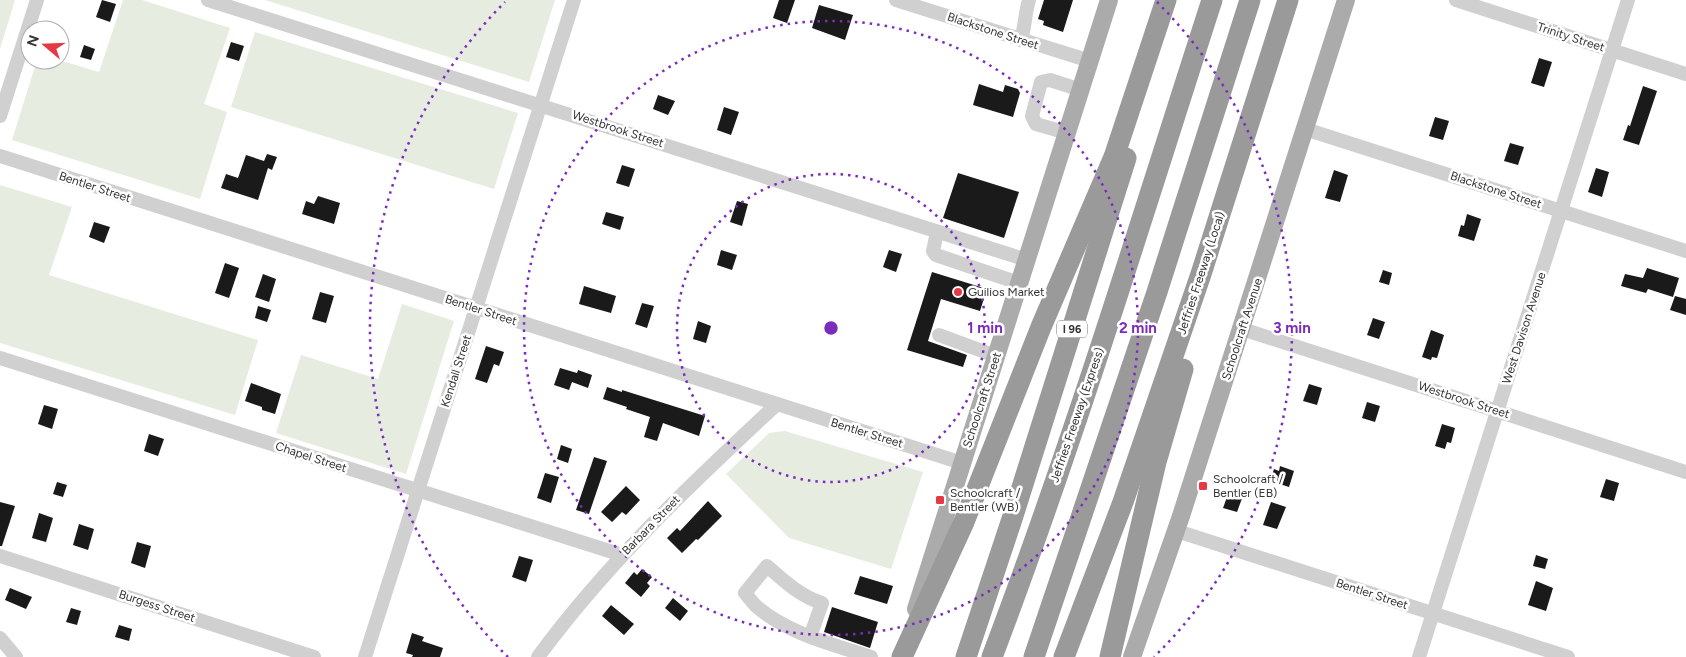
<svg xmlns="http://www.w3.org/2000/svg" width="1686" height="657" font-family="Figtree,sans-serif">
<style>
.green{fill:#e6ecdf}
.building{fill:#1a1a1a}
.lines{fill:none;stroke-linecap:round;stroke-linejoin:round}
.minor{stroke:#d0d0d0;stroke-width:14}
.major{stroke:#ababab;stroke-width:18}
.highway{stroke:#9a9a9a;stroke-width:21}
.ring{fill:none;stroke:#7b2cbf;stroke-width:2.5;stroke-dasharray:2.5 5}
.poi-dot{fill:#e63946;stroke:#fff;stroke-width:2}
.labels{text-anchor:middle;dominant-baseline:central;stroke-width:5;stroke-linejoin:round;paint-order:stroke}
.shield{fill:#fff;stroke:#707070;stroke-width:1}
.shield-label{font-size:11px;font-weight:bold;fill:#333}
.street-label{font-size:12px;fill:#333;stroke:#fff}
.poi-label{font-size:12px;fill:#333;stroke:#fff;text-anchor:start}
.centre{fill:#7b2cbf;stroke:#fff;stroke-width:2.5}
.ring-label{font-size:15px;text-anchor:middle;font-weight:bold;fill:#7b2cbf;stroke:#fff;stroke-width:5;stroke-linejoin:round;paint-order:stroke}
</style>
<rect width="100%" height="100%" fill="#fff"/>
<g class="green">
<path d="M0 0H15L0 49Z"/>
<path d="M123 0H142L230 28 204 104 227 112 200 199 12 140 37 60H59L99 72Z"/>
<path d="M265 0H555L529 82Z"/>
<path d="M255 32 518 113 494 189 231 107Z"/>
<path d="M0 185 72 207 49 275 258 340 235 415 0 343Z"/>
<path d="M402 304 454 321 406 474 276 433 301 355 378 379Z"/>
<path d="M785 431 923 472 891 569 789 538 726 474 769 433Z"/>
</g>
<g class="building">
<path d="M102 0 116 4 110 22 96 17Z"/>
<path d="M779 0H795L787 23 773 18Z"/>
<path d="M1044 0H1073L1063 32 1043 25 1044 21 1038 19Z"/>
<path d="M819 5 853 15 845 40 812 28Z"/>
<path d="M231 42 244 46 239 61 226 57Z"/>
<path d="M84 45 95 49 91 60 80 57Z"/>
<path d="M1539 58 1552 62 1544 87 1531 83Z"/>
<path d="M979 84 1003 92 1005 85 1018 89 1020 93 1013 117 973 105Z"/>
<path d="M1643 86 1657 91 1639 145 1623 140 1628 125 1630 126Z"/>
<path d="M658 95 675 101 668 115 653 109Z"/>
<path d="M724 107 739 112 731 135 717 130Z"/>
<path d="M1435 117 1449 121 1443 140 1429 136Z"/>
<path d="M1510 143 1524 147 1518 165 1504 161Z"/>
<path d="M267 154 277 157 272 170 268 168 258 200 221 188 226 174 238 178 246 155 264 161Z"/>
<path d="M622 165 635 169 629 187 616 183Z"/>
<path d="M1596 168 1609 172 1602 197 1588 192Z"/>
<path d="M1334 170 1348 175 1340 202 1325 198Z"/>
<path d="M958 173 1019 192 1004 238 943 218Z"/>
<path d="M318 196 340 203 334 224 302 214 306 201 314 204Z"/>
<path d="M737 201 748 204 742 226 730 222Z"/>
<path d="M606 212 624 217 620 230 602 224Z"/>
<path d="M1467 214 1481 219 1474 241 1458 236 1461 225 1464 226Z"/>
<path d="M94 222 110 227 104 243 89 237Z"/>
<path d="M721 250 737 255 732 270 717 265Z"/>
<path d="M889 250 902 254 896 272 883 267Z"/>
<path d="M225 263 239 268 229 298 215 293Z"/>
<path d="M1647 268 1679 278 1673 297 1648 289 1646 293 1621 286 1625 274 1643 278Z"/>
<path d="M1383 270 1392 273 1389 285 1379 282Z"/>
<path d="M932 272 987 289 980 311 941 299 928 341 967 355 963 367 907 350Z"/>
<path d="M263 274 276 279 269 302 255 297Z"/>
<path d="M584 286 616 296 611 313 579 304Z"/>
<path d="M320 292 334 296 326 323 312 319Z"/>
<path d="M1675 296 1686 299V315L1670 310Z"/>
<path d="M642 303 654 306 647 328 635 324Z"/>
<path d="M258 306 271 310 267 322 255 318Z"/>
<path d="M1373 318 1385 322 1379 339 1367 335Z"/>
<path d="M698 321 711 326 706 343 693 339Z"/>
<path d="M1431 330 1444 335 1437 358 1432 357 1431 360 1422 357Z"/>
<path d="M486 346 504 352 499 366 494 364 487 383 475 379Z"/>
<path d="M560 368 577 373 578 370 592 375 588 388 572 382 569 390 554 385Z"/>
<path d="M251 383 281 394 275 414 262 410V407L245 401Z"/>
<path d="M1309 384 1322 388 1317 405 1303 401Z"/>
<path d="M607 387 622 392V390L705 416 699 436 663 423 657 441 644 437 650 417 626 409 627 407 603 399Z"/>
<path d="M1367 402 1380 406 1375 422 1362 418Z"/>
<path d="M44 405 58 409 52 429 38 424Z"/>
<path d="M1442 424 1455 428 1451 443 1447 442 1445 449 1435 446Z"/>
<path d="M149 434 164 439 158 456 144 451Z"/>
<path d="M561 445 572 449 568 463 557 459Z"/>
<path d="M594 457 607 461 589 514 576 510Z"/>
<path d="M1280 466 1294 471 1289 487 1270 481 1274 469 1279 471Z"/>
<path d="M545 473 559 477 551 503 537 498Z"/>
<path d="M1606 479 1619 483 1614 501 1600 497Z"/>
<path d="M57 482 67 485 63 497 53 494Z"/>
<path d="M626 486 640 500 626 515 622 512 612 522 601 512Z"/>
<path d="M1230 489 1244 493 1237 512 1223 508Z"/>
<path d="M708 501 722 516 698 540 696 539 682 553 667 538 677 528 680 531Z"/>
<path d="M0 502 15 506 2 546H0Z"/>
<path d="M1271 502 1286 507 1277 529 1263 525Z"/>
<path d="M39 513 53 518 46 542 32 538Z"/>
<path d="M79 524 94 529 88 550 73 545Z"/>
<path d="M137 542 151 546 145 568 131 563Z"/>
<path d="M1536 555 1548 559 1545 569 1533 566Z"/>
<path d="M519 556 533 560 526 582 512 577Z"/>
<path d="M642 569 652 577 647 583 650 586 641 597 625 583 634 572 637 575Z"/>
<path d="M860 576 893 586 887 604 854 594Z"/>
<path d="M1536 581 1553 588 1546 611 1528 605Z"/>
<path d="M10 588 32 597 26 609 5 600Z"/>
<path d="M673 598 688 611 680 621 665 608Z"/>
<path d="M611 605 634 624 624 635 602 616Z"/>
<path d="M832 607 878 622 870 648 824 632Z"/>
<path d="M71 608 81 611 77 625 66 622Z"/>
<path d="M119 625 132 629 129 641 115 637Z"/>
<path d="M412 633 424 637 422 641 443 648 440 657H412L413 655 406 653Z"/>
</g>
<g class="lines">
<g class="minor">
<path d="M208 0 1027 260"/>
<path d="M896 0 1090 61"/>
<path d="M1456 0 1686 74"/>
<path d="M1021 40C1025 27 1025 13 1029 0"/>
<path d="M0 116 37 0"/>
<path d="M1305 129 1686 251"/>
<path d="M1067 133 1036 124 1032 116 1041 82 1050 80 1081 90"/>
<path d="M0 156 962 463"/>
<path d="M937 232 933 251 936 255 1019 283"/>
<path d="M1242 329 1686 472"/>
<path d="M939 335 996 356"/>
<path d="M0 358 622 555"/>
<path d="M1177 531 1568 657"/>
<path d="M0 556 314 657"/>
<path d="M810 637 822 603C800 596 784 581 767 566L745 593C749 598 753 603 757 607 789 634 832 644 871 657"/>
<path d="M0 638 16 657"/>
<path d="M365 657 574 0"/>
<path d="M538 657C607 563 691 484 777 404"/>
<path d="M1419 657 1628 0"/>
</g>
<g class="major">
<path d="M916 609 1109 0"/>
<path d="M1132 657 1181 516 1346 0"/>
</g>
<g class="highway">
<path d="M902 657 964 522 1041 327 1114 157 1166 0"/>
<path d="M966 657 1012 519 1126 158"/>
<path d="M992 657C1074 441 1141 220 1212 0"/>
<path d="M1034 657 1157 292 1250 0"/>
<path d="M1064 657 1123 502 1201 274 1288 0"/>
<path d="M1110 657 1156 462 1183 369"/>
</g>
</g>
<g class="ring">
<circle cx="831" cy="328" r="154"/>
<circle cx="831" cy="328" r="307"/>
<path d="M508 657A461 461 0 0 1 505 2M1157 2A461 461 0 0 1 1154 657"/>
</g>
<g class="poi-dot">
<circle cx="958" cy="292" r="5"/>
<rect x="1198" y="481" width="10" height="10" rx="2.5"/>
<rect x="935" y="495" width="10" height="10" rx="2.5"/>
</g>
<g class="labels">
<rect class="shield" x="1057" y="320.5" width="30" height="17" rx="4"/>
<g class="shield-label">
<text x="1072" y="329">I 96</text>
</g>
<g class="street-label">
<text transform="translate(993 31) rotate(18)">Blackstone Street</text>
<text transform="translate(1571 37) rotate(18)">Trinity Street</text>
<text transform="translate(618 129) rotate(18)">Westbrook Street</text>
<text transform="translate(95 187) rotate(18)">Bentler Street</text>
<text transform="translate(1496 190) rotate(18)">Blackstone Street</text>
<text transform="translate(1201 273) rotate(-72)">Jeffries Freeway (Local)</text>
<text transform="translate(481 310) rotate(18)">Bentler Street</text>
<text transform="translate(1524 328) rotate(-72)">West Davison Avenue</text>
<text transform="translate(1242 329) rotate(-72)">Schoolcraft Avenue</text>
<text transform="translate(456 371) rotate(-72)">Kendall Street</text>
<text transform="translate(982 400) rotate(-72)">Schoolcraft Street</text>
<text transform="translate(1464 400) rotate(18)">Westbrook Street</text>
<text transform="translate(1077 415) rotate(-71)">Jeffries Freeway (Express)</text>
<text transform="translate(867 433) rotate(17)">Bentler Street</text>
<text transform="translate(311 457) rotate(18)">Chapel Street</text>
<text transform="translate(651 525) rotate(-46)">Barbara Street</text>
<text transform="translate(1372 594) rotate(18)">Bentler Street</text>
<text transform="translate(157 606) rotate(18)">Burgess Street</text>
</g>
<g class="poi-label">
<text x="968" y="292">Guilios Market</text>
<text x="1213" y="479">Schoolcraft /<tspan x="1213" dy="14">Bentler (EB)</tspan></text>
<text x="950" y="493">Schoolcraft /<tspan x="950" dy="14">Bentler (WB)</tspan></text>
</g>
</g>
<circle cx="831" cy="328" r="8" class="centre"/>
<g class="ring-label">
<text x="985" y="333">1 min</text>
<text x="1138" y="333">2 min</text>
<text x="1292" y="333">3 min</text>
</g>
<g transform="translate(45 45) rotate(289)"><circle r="24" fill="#ffffff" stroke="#adadad"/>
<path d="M0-4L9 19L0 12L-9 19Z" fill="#e63946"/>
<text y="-8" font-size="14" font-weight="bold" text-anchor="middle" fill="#333333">N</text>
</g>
</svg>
